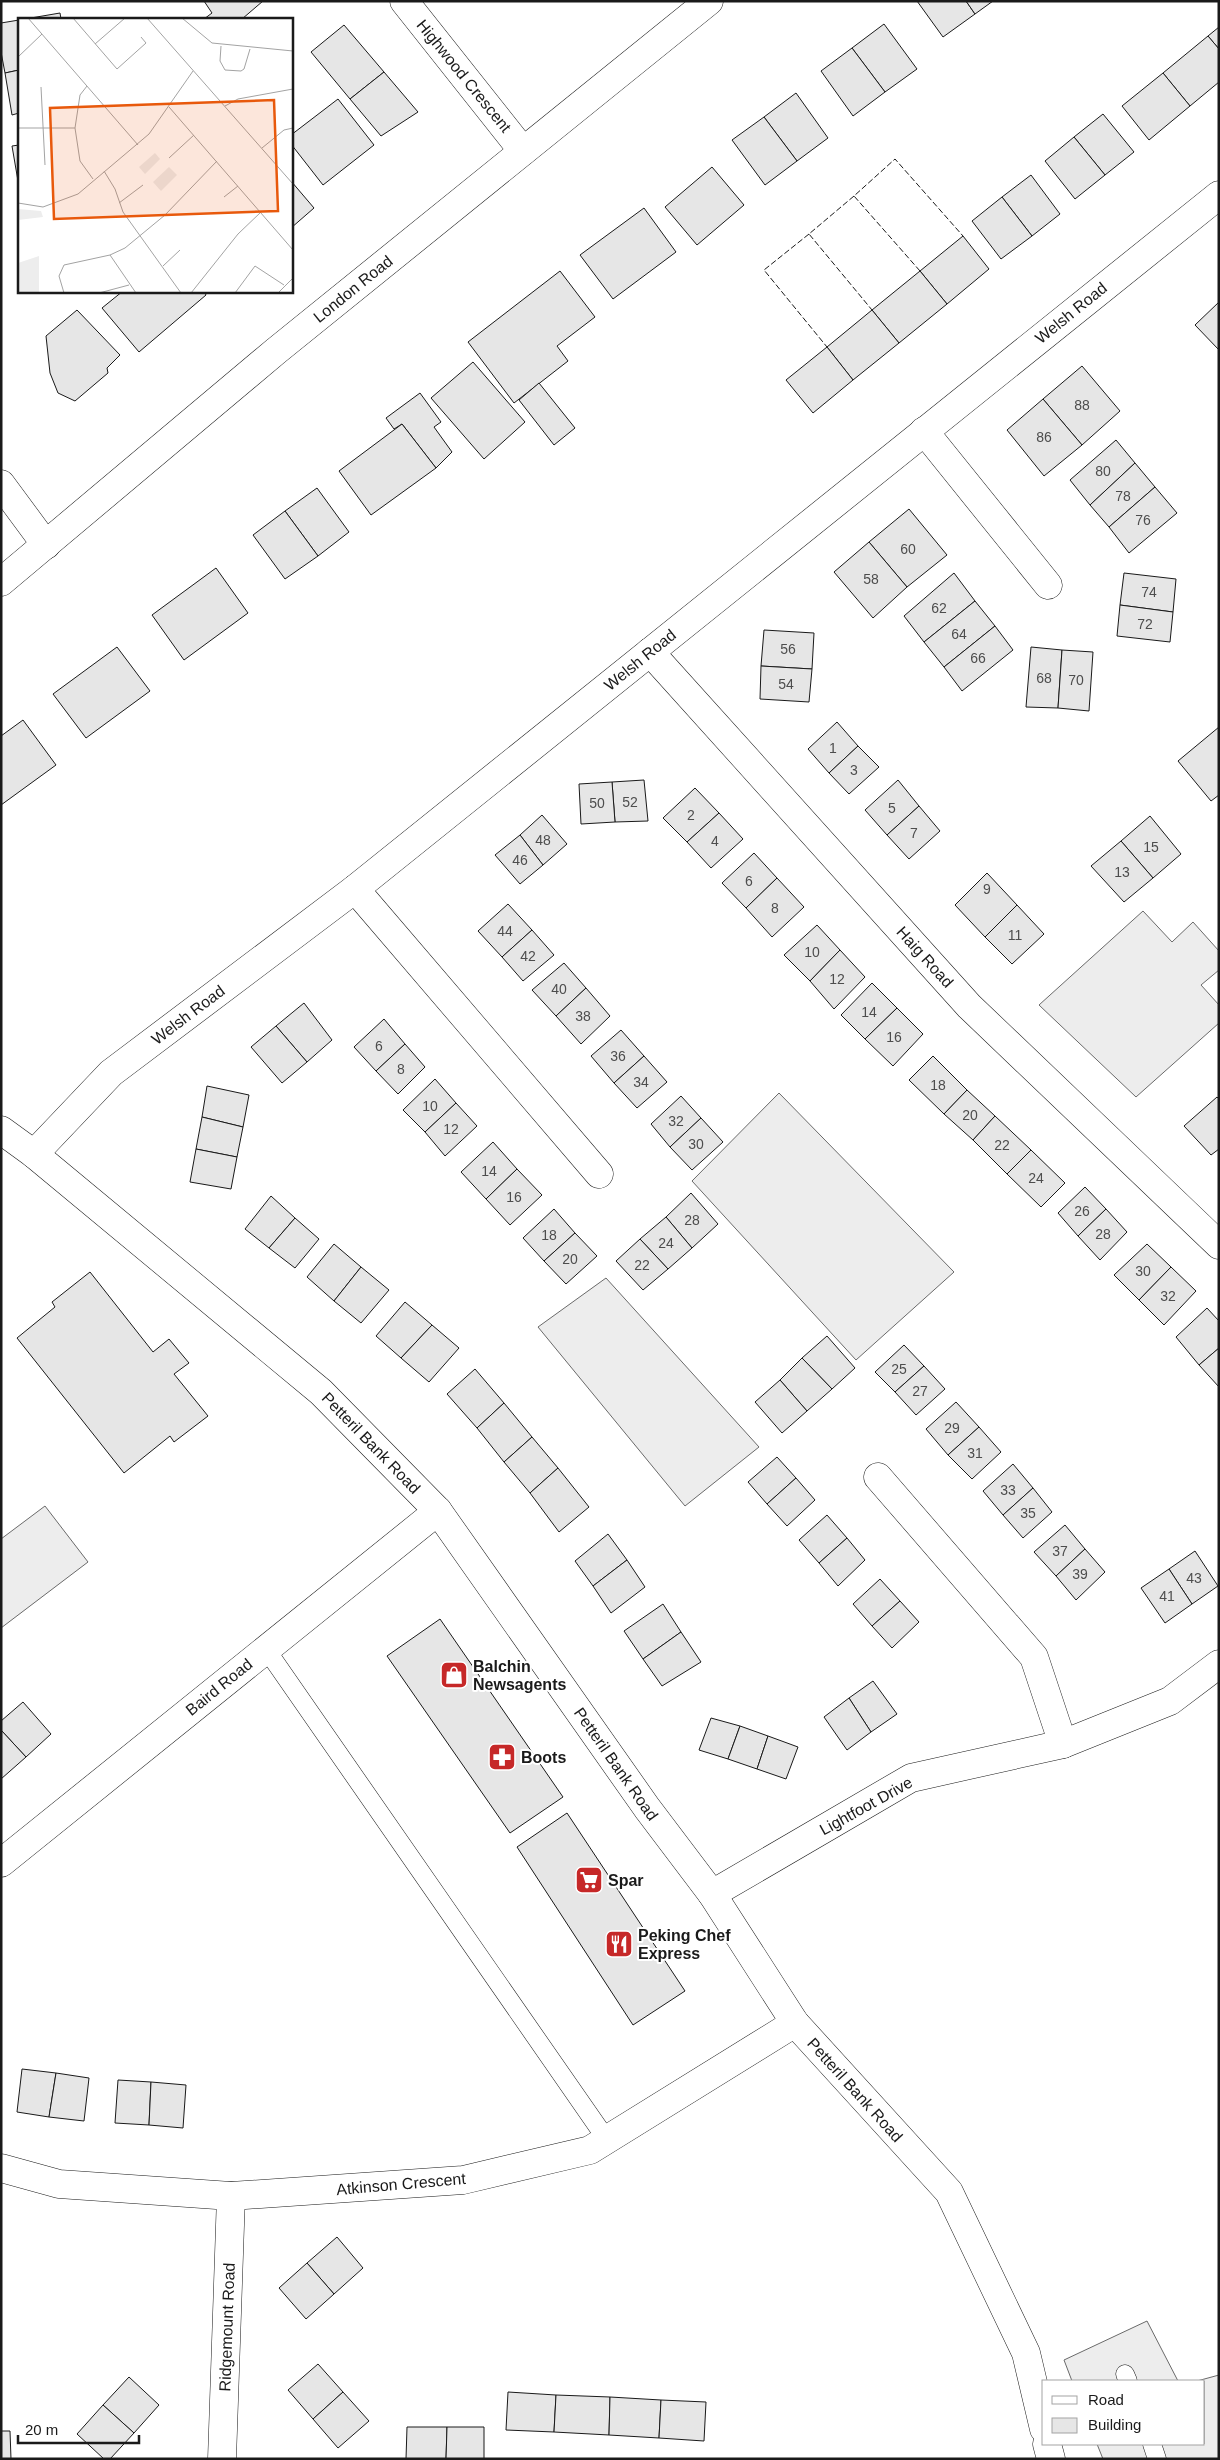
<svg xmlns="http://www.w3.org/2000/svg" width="1220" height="2460" font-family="Arial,sans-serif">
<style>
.built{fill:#ededed;stroke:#6a6a6a}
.building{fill:#e6e6e6;stroke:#1a1a1a}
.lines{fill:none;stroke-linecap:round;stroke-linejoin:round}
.lane-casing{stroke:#1a1a1a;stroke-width:19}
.street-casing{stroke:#1a1a1a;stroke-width:29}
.secondary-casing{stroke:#1a1a1a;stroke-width:29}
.primary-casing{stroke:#1a1a1a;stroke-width:29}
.lane{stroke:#fff;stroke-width:18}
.street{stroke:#fff;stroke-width:28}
.secondary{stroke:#fff;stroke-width:28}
.primary{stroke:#fff;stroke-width:28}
.fence{stroke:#1a1a1a;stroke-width:1;stroke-dasharray:6 2.5;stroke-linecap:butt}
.labels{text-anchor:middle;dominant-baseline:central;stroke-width:4;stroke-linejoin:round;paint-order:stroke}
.number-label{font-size:14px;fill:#4d4d4d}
.street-label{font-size:16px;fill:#1a1a1a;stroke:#fff}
.poi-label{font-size:16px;font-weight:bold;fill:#1a1a1a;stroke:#fff;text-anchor:start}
.inset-road{fill:none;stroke:#a3a3a3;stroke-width:1}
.view{fill:#e8590c;fill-opacity:0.15;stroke:#e8590c;stroke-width:2.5}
.inset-edge{fill:none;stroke:#1a1a1a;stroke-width:2.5}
</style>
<rect width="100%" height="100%" fill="#fff"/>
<g class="built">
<path d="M1143 911 1172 942 1193 922 1219 951V970L1201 985 1219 1005V1023L1136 1097 1039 1005Z"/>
<path d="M779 1093 954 1272 856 1360 692 1181Z"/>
<path d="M606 1278 759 1447 685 1506 538 1327Z"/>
<path d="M45 1506 88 1562 1 1628V1539Z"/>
<path d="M1147 2321 1178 2381H1072L1064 2360Z"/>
<path d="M1219 2375V2459H1103L1097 2444H1204V2381H1197Z"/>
</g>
<g class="building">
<path d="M204 1H263L242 19H204L212 13Z"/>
<path d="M917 1H966L975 14 943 37Z"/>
<path d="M966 1H993L975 14Z"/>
<path d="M60 13 61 19H25Z"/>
<path d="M19 20V70L5 73 1 52V23Z"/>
<path d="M884 24 917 69 885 92 852 48Z"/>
<path d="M344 25 384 72 350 99 311 52Z"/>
<path d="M1219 27V49L1208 36Z"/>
<path d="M1208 36 1219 49V82L1190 106 1163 73Z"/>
<path d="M852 48 885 92 853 116 821 71Z"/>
<path d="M19 70V113L12 115 5 73Z"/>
<path d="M384 72 418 112 381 136 350 99Z"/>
<path d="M1163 73 1190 106 1149 140 1122 106Z"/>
<path d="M796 93 828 138 797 161 764 117Z"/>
<path d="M338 99 374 145 323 185 291 144V135Z"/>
<path d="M1103 114 1134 152 1105 175 1074 137Z"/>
<path d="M764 117 797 161 765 185 732 140Z"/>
<path d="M1074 137 1105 175 1075 199 1045 161Z"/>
<path d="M19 145V181H18L12 146Z"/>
<path d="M712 167 744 205 697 245 665 207Z"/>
<path d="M1031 175 1060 214 1032 236 1002 197Z"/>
<path d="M291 181 314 208 291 228Z"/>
<path d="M1002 197 1032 236 1001 259 972 221Z"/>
<path d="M644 208 676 252 613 299 580 255Z"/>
<path d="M963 236 989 269 947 304 920 271Z"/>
<path d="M560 271 595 317 557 346 568 361 514 403 468 342Z"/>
<path d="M920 271 947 304 899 343 872 310Z"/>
<path d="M123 291H204L206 295 139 352 102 308Z"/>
<path d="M1219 302V350L1195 325Z"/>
<path d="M77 310 120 355 107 368 108 373 75 401 58 393 50 373 46 336Z"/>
<path d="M872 310 899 343 853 380 827 347Z"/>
<path d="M827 347 853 380 813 413 786 380Z"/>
<path d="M473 362 525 422 484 459 431 398Z"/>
<path d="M1082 366 1120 411 1082 445 1043 399Z"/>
<path d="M539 383 575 428 554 445 519 400Z"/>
<path d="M420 393 441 422 434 427 452 452 436 468 402 424 394 429 386 418Z"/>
<path d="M1043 399 1082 445 1044 476 1007 430Z"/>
<path d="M402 424 436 468 371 515 339 471Z"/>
<path d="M1116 440 1135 463 1090 505 1070 480Z"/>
<path d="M1135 463 1155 487 1109 527 1090 505Z"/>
<path d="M1155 487 1177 513 1129 553 1109 527Z"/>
<path d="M317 488 349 532 318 556 285 511Z"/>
<path d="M909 509 947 555 907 587 869 542Z"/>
<path d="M285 511 318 556 285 579 253 535Z"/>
<path d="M869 542 907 587 873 618 834 572Z"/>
<path d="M216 568 248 613 184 660 152 615Z"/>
<path d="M954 573 975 601 924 642 904 616Z"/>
<path d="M1124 573 1176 579 1173 612 1120 605Z"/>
<path d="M975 601 995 626 944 667 924 642Z"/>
<path d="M1120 605 1173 612 1170 642 1117 636Z"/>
<path d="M995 626 1013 650 962 691 944 667Z"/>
<path d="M764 630 814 633 812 669 761 666Z"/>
<path d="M117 647 150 691 86 738 53 694Z"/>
<path d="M1031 647 1062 650 1058 708 1026 707Z"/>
<path d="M1062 650 1093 652 1089 711 1058 708Z"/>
<path d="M761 666 812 669 809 702 760 699Z"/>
<path d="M23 720 56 765 1 805V736Z"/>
<path d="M837 722 858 746 829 773 808 749Z"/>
<path d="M1219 727V795L1211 801 1178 761Z"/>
<path d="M858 746 879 767 849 794 829 773Z"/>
<path d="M644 780 648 821 615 822 612 782Z"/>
<path d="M898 780 919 806 887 835 865 810Z"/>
<path d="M612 782 615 822 581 824 579 784Z"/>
<path d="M695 788 719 813 687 842 663 818Z"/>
<path d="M919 806 940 831 909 859 887 835Z"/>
<path d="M719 813 743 839 711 868 687 842Z"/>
<path d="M542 815 567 844 543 865 520 835Z"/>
<path d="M1150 816 1181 854 1153 878 1121 841Z"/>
<path d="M520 835 543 865 520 884 495 855Z"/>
<path d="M1121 841 1153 878 1124 902 1091 866Z"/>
<path d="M754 853 777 878 746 908 722 883Z"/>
<path d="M987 873 1017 905 985 937 955 905Z"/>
<path d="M777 878 804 907 772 937 746 908Z"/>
<path d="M508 904 532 930 502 957 478 931Z"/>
<path d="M1017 905 1044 934 1012 964 985 937Z"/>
<path d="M817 925 840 950 810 981 784 955Z"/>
<path d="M532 930 554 955 523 981 502 957Z"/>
<path d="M840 950 865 977 834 1009 810 981Z"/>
<path d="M564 963 586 988 556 1016 532 990Z"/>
<path d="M872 983 897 1008 865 1039 841 1015Z"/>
<path d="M586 988 610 1016 581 1044 556 1016Z"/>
<path d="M304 1003 332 1040 307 1062 276 1026Z"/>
<path d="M897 1008 923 1034 893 1066 865 1039Z"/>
<path d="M384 1019 405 1044 376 1071 354 1047Z"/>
<path d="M276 1026 307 1062 282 1083 251 1047Z"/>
<path d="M621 1030 644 1056 614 1083 591 1056Z"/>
<path d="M405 1044 425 1067 398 1094 376 1071Z"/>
<path d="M644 1056 667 1082 637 1108 614 1083Z"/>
<path d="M933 1056 967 1090 944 1114 909 1080Z"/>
<path d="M435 1079 456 1103 425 1132 403 1110Z"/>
<path d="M207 1086 249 1095 243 1127 202 1117Z"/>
<path d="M967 1090 995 1116 973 1140 944 1114Z"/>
<path d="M681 1096 701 1118 670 1147 651 1124Z"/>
<path d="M1217 1097 1219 1099V1149L1211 1155 1184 1126Z"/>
<path d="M456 1103 477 1126 445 1156 425 1132Z"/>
<path d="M995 1116 1031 1150 1007 1174 973 1140Z"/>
<path d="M202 1117 243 1127 237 1157 196 1149Z"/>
<path d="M701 1118 723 1142 692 1170 670 1147Z"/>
<path d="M493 1142 517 1169 486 1199 461 1172Z"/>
<path d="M196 1149 237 1157 231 1189 190 1182Z"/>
<path d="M1031 1150 1065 1183 1041 1207 1007 1174Z"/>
<path d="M517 1169 542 1195 510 1225 486 1199Z"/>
<path d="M1085 1187 1106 1209 1078 1236 1058 1213Z"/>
<path d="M691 1193 718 1224 692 1248 666 1217Z"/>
<path d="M271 1196 295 1218 269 1248 245 1229Z"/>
<path d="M554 1209 575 1233 544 1261 523 1238Z"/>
<path d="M1106 1209 1127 1232 1100 1260 1078 1236Z"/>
<path d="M666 1217 692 1248 668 1269 640 1239Z"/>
<path d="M295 1218 319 1239 295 1268 269 1248Z"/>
<path d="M575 1233 597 1256 566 1284 544 1261Z"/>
<path d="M640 1239 668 1269 643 1290 616 1261Z"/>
<path d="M334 1244 361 1267 334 1301 307 1277Z"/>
<path d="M1147 1244 1171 1267 1139 1300 1114 1275Z"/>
<path d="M361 1267 389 1290 361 1323 334 1301Z"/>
<path d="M1171 1267 1196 1291 1164 1325 1139 1300Z"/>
<path d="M90 1272 153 1352 169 1339 189 1363 174 1374 208 1416 174 1442 170 1436 124 1473 17 1338 55 1307 52 1302Z"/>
<path d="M405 1302 432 1325 401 1358 376 1336Z"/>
<path d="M1207 1308 1219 1321V1348L1199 1365 1176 1337Z"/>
<path d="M432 1325 459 1348 429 1382 401 1358Z"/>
<path d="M827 1336 855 1368 832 1389 802 1358Z"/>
<path d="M904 1345 924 1366 895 1392 875 1372Z"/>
<path d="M1219 1348V1387L1199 1365Z"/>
<path d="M802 1358 832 1389 807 1411 780 1380Z"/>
<path d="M924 1366 945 1389 916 1415 895 1392Z"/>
<path d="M475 1369 504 1403 477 1428 447 1394Z"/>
<path d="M780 1380 807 1411 782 1433 755 1402Z"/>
<path d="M956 1402 979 1427 948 1455 926 1429Z"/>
<path d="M504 1403 532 1437 504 1462 477 1428Z"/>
<path d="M979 1427 1001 1452 972 1479 948 1455Z"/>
<path d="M532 1437 558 1468 530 1493 504 1462Z"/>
<path d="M777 1457 796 1478 767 1504 748 1482Z"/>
<path d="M1013 1464 1033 1488 1003 1515 983 1491Z"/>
<path d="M558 1468 589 1507 559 1532 530 1493Z"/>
<path d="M796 1478 815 1500 787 1526 767 1504Z"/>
<path d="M1033 1488 1052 1512 1023 1538 1003 1515Z"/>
<path d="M827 1515 847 1538 819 1563 799 1540Z"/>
<path d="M1065 1525 1085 1549 1056 1576 1034 1552Z"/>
<path d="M608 1534 627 1560 593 1586 575 1561Z"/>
<path d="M847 1538 865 1560 838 1586 819 1563Z"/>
<path d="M1085 1549 1105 1572 1076 1600 1056 1576Z"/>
<path d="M1195 1551 1218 1586 1192 1604 1169 1569Z"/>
<path d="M627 1560 645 1587 611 1613 593 1586Z"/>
<path d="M1169 1569 1192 1604 1165 1623 1141 1588Z"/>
<path d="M880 1579 900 1601 872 1626 853 1604Z"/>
<path d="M900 1601 919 1622 892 1648 872 1626Z"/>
<path d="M663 1604 681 1632 643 1659 624 1631Z"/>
<path d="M440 1619 563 1797 510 1833 387 1656Z"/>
<path d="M681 1632 701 1662 662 1686 643 1659Z"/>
<path d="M873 1681 897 1714 871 1732 849 1698Z"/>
<path d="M849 1698 871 1732 847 1750 824 1717Z"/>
<path d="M23 1702 51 1734 26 1757 1 1730V1721Z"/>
<path d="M711 1718 740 1726 728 1759 699 1750Z"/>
<path d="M740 1726 768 1736 757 1769 728 1759Z"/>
<path d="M1 1730 26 1757 1 1779Z"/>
<path d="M768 1736 798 1747 786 1779 757 1769Z"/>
<path d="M567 1813 685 1991 633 2025 517 1847Z"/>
<path d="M22 2069 56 2073 49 2117 17 2112Z"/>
<path d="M56 2073 89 2078 84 2121 49 2117Z"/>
<path d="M118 2080 151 2082 149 2125 115 2123Z"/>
<path d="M151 2082 186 2085 183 2128 149 2125Z"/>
<path d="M337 2237 363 2268 334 2294 307 2263Z"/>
<path d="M307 2263 334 2294 306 2319 279 2288Z"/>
<path d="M318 2364 343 2392 313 2419 288 2390Z"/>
<path d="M129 2377 159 2405 134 2433 103 2405Z"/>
<path d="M343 2392 369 2421 338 2448 313 2419Z"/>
<path d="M508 2392 556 2395 554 2432 506 2430Z"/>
<path d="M556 2395 610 2397 609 2435 554 2432Z"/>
<path d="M610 2397 661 2400 659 2438 609 2435Z"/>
<path d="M661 2400 706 2402 704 2441 659 2438Z"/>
<path d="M103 2405 134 2433 110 2459H104L77 2434Z"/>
<path d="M407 2427H447L446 2459H406Z"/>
<path d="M447 2427H484V2459H446Z"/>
<path d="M1 2431H10L11 2459H1Z"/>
</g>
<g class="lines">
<g class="lane-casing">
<g id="lane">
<path d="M266 1649 607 2140"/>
<path d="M1125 2374 1128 2381"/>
<path d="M1152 2444 1157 2459"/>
</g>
</g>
<g class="street-casing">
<g id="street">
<path d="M404 1 523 151"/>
<path d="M924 431 1048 585"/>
<path d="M650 652 969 1006 1219 1245"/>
<path d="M355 889 599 1174"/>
<path d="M1 1130 34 1154 321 1392 438 1511 647 1808 712 1894 795 2023 949 2192 1026 2353 1044 2429"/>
<path d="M34 1154 111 1073 355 889 1219 195"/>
<path d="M878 1477 1034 1657 1063 1744"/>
<path d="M1 1863 438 1511"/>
<path d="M712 1894 911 1778 1063 1744 1170 1701 1219 1664"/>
<path d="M1 2168 59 2184 231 2196 463 2180 590 2150 795 2023"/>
<path d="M1047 2444 1051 2459"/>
<path d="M222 2459 231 2196"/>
</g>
</g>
<g class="secondary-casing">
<path id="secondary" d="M1 484 46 545"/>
</g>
<g class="primary-casing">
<path id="primary" d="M1 582 276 351 709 1"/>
</g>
<use href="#lane" class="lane"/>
<use href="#street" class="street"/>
<use href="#secondary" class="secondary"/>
<use href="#primary" class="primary"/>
<g class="fence">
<path d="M854 196 809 234 872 310"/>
<path d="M809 234 764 270 827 347"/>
<path d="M920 271 854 196 895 159 963 236"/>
</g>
</g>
<defs>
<g id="shop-square" transform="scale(1.4375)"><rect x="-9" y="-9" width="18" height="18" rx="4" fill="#c62828" stroke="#fff"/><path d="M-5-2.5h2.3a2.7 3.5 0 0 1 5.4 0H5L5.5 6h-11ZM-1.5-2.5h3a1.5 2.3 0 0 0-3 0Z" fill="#fff"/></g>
<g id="pharmacy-square" transform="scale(1.4375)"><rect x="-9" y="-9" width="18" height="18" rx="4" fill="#c62828" stroke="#fff"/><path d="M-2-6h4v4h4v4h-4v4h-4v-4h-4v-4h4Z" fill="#fff"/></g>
<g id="supermarket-square" transform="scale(1.4375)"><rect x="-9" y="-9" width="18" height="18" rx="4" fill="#c62828" stroke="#fff"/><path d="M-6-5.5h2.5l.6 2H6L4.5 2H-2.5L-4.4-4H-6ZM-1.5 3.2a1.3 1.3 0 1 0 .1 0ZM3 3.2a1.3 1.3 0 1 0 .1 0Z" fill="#fff"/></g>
<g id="restaurant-square" transform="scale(1.4375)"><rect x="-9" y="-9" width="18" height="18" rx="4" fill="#c62828" stroke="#fff"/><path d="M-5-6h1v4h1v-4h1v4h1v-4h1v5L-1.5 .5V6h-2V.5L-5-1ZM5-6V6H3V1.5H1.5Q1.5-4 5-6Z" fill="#fff"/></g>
</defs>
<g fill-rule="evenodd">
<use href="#shop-square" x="454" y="1675"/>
<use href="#pharmacy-square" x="502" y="1757"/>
<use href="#supermarket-square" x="589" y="1880"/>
<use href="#restaurant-square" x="619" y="1944"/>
</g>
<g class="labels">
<g class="number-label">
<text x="1082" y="405">88</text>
<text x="1044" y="437">86</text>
<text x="1103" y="471">80</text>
<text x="1123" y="496">78</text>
<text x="1143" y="520">76</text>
<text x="908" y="549">60</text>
<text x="871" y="579">58</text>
<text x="1149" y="592">74</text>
<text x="939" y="608">62</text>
<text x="1145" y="624">72</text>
<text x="959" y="634">64</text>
<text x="788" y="649">56</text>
<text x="978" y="658">66</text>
<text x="1044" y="678">68</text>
<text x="1076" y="680">70</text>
<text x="786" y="684">54</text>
<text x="833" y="748">1</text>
<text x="854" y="770">3</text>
<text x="630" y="802">52</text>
<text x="597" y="803">50</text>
<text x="892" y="808">5</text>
<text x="691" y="815">2</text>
<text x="914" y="833">7</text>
<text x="543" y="840">48</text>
<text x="715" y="841">4</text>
<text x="1151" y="847">15</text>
<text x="520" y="860">46</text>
<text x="1122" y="872">13</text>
<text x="749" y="881">6</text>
<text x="987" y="889">9</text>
<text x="775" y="908">8</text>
<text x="505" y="931">44</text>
<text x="1015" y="935">11</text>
<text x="812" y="952">10</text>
<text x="528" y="956">42</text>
<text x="837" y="979">12</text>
<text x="559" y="989">40</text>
<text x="869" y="1012">14</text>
<text x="583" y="1016">38</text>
<text x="894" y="1037">16</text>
<text x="379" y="1046">6</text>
<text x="618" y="1056">36</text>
<text x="401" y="1069">8</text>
<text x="641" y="1082">34</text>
<text x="938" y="1085">18</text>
<text x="430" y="1106">10</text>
<text x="970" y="1115">20</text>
<text x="676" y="1121">32</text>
<text x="451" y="1129">12</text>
<text x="696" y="1144">30</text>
<text x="1002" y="1145">22</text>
<text x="489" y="1171">14</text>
<text x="1036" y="1178">24</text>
<text x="514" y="1197">16</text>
<text x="1082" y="1211">26</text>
<text x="692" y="1220">28</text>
<text x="1103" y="1234">28</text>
<text x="549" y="1235">18</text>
<text x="666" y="1243">24</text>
<text x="570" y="1259">20</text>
<text x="642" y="1265">22</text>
<text x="1143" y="1271">30</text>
<text x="1168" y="1296">32</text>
<text x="899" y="1369">25</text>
<text x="920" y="1391">27</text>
<text x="952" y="1428">29</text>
<text x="975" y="1453">31</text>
<text x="1008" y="1490">33</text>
<text x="1028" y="1513">35</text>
<text x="1060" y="1551">37</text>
<text x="1080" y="1574">39</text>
<text x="1194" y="1578">43</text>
<text x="1167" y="1596">41</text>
</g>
<g class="street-label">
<text transform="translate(464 76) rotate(51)">Highwood Crescent</text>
<text transform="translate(353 289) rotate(-39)">London Road</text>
<text transform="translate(1071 313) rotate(-39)">Welsh Road</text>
<text transform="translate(640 660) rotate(-39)">Welsh Road</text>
<text transform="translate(925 957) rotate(48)">Haig Road</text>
<text transform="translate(188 1015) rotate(-37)">Welsh Road</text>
<text transform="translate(371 1443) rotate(46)">Petteril Bank Road</text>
<text transform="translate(219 1687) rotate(-39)">Baird Road</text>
<text transform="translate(616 1764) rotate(55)">Petteril Bank Road</text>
<text transform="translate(866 1806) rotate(-29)">Lightfoot Drive</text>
<text transform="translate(855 2090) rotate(48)">Petteril Bank Road</text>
<text transform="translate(401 2184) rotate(-5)">Atkinson Crescent</text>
<text transform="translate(227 2327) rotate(-88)">Ridgemount Road</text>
</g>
<g class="poi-label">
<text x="473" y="1666">Balchin<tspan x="473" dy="18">Newsagents</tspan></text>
<text x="521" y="1757">Boots</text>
<text x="608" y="1880">Spar</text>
<text x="638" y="1935">Peking Chef<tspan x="638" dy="18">Express</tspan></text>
</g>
</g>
<g transform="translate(18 18)">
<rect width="275" height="275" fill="#fff"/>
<path d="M137 135 142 141 127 156 121 149ZM151 149 159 157 143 173 135 164ZM0 191 23 193 25 199 0 202ZM21 238V275H0V245Z" fill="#ededed"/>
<path class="inset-road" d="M10 0 120 127M55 0 99 51 128 25 123 19M129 0 275 166M164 0 194 25 275 33M77 26 107 0M203 28 202 43 207 52 223 53 226 51 232 31M0 39 24 16M69 68 62 77 57 110 62 143 75 161M23 69 27 147M207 88 220 81 275 71M151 89 275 232M0 110H57M244 130 266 112 275 110M151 140 176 117M86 153 97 171 105 194 163 275M206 179 220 168M0 185 25 189 60 176 131 116 175 53M101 185 125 167M92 237 118 275M145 248 162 232M46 275 41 258 46 247 92 237 107 230 147 197 199 143M81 275 111 267M173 275 220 216 243 194M217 275 237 248 266 267M260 275 275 260"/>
<path class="view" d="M256 82 260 193 36 201 32 90Z"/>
<rect width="275" height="275" class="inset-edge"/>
</g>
<rect width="1220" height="2460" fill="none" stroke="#1a1a1a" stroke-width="5"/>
<rect x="1042" y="2380" width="162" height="65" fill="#ffffff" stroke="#a3a3a3"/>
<rect x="1052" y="2396" width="25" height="8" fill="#ffffff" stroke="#a3a3a3"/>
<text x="1088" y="2405" font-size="15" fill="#1a1a1a">Road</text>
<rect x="1052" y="2418" width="25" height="15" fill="#e6e6e6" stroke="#a3a3a3"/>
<text x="1088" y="2430" font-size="15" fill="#1a1a1a">Building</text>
<path d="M18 2435v8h121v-8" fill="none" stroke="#1a1a1a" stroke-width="2.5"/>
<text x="25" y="2435" font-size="15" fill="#1a1a1a" stroke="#ffffff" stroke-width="4" paint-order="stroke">20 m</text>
</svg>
